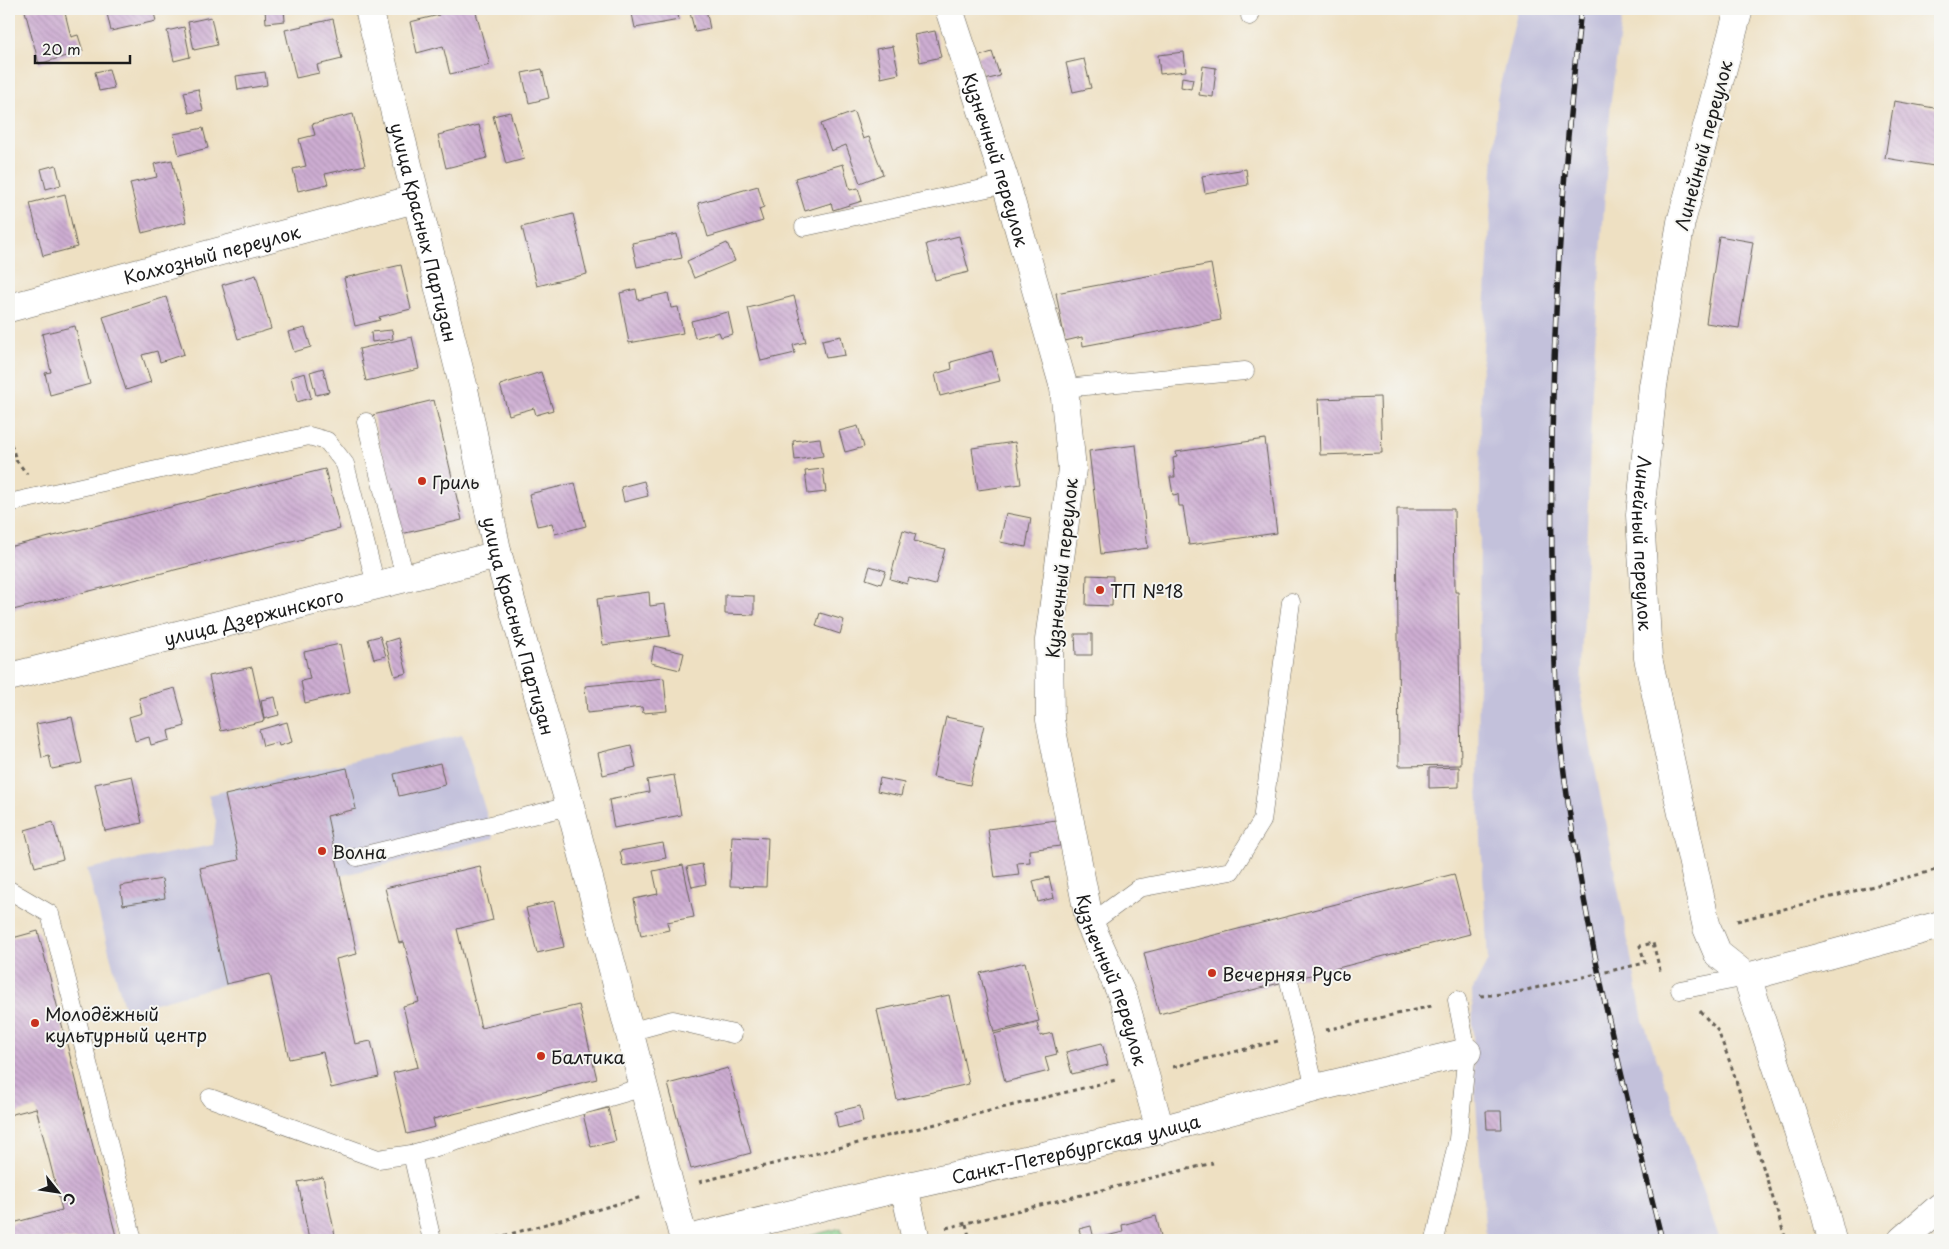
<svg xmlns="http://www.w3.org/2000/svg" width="1949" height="1249" font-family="'Playpen Sans',sans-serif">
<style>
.industrial{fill:#c3c1db}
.grass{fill:url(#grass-dots);stroke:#527653}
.building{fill:url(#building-back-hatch)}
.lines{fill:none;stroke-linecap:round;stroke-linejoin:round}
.service-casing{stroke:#666156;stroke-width:19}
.minor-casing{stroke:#666156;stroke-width:29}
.tertiary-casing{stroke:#666156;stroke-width:29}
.secondary-casing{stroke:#666156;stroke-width:29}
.primary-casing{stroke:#666156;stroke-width:29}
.path{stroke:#666156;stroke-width:3;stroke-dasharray:4 4;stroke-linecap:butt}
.service{stroke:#fff;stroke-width:18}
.minor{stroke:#fff;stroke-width:28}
.tertiary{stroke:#fff;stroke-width:28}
.secondary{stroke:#fff;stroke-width:28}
.primary{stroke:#fff;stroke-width:28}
.rail-casing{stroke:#1c1c1c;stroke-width:5.5}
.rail{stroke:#f6f6f2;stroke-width:4;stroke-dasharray:11;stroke-linecap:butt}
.poi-dot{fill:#c8321e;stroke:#f6f6f2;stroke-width:2}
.labels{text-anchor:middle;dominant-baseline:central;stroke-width:4;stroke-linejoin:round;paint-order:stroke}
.street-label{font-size:18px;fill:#1c1c1c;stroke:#f6f6f2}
.poi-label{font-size:18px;fill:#1c1c1c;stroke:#f6f6f2;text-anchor:start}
</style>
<defs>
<pattern id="grass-dots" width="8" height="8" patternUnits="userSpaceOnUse" patternTransform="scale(1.25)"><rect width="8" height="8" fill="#88cf8a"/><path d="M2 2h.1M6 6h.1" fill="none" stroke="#75b176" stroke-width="1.8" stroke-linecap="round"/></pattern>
<pattern id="building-back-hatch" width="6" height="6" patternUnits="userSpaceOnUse" patternTransform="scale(1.25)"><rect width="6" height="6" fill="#cdadd2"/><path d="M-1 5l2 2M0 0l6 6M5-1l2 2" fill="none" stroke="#af94b4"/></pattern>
</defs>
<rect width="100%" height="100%" fill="#f6f6f2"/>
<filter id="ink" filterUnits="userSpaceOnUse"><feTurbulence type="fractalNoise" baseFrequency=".02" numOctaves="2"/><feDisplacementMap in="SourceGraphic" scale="10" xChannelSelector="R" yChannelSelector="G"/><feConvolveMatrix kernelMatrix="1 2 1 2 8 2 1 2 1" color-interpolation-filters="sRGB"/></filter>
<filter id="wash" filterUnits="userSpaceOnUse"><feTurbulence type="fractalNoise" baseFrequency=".0096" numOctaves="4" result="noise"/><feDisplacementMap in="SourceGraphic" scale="20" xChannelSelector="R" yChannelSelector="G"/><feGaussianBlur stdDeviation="1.12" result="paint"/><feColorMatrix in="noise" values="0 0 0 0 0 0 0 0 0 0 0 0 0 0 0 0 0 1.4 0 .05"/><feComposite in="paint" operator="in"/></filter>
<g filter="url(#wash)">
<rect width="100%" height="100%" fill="#eee0c2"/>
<g class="industrial">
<path d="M1518 9H1623L1611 100 1592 390 1581 695 1643 1020 1720 1240H1486L1474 1075 1472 991 1488 960 1478 788 1481 384 1497 98Z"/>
<path d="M462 735 494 838 340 876 357 954 226 984 125 1011 87 869 213 845 216 821 208 795Z"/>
</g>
<path class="grass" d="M841 1228 844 1240H792Z"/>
<g id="blocks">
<g class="building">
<path d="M33 9H64L71 37 78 35 83 51 39 64 25 11Z"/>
<path d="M106 9H153L156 21 111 31Z"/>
<path d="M265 9H284L285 21 266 23Z"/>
<path d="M438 9H475L490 65 450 74 443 46 417 53 410 22 439 15Z"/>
<path d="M631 9H677L679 20 635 28Z"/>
<path d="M689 9H706L710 29 695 32Z"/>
<path d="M211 17 217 45 194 50 188 22Z"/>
<path d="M333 19 342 59 317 65 319 73 296 78 285 30Z"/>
<path d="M184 27 190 57 174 61 167 31Z"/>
<path d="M935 31 941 57 920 62 914 35Z"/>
<path d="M893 46 899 74 881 78 876 49Z"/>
<path d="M992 52 1000 76 985 80 977 57Z"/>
<path d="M1184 52 1186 71 1160 74 1158 55Z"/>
<path d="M1084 59 1091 88 1073 92 1066 63Z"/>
<path d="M1203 66 1216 68 1213 97 1199 95Z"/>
<path d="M109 69 114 88 99 91 95 72Z"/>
<path d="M542 69 549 98 529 103 522 73Z"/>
<path d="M265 72 267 85 238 90 236 76Z"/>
<path d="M1182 77 1193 79 1191 89 1181 87Z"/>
<path d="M198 89 203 110 189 113 184 92Z"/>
<path d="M1894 101 1940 109V167L1885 158Z"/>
<path d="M510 112 524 159 506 164 493 116Z"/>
<path d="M854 112 863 139 869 137 883 174 860 183 846 145 831 151 821 124Z"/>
<path d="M353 114 365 165 325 174 328 184 298 191 293 169 306 166 299 139 315 135 312 124Z"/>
<path d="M479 125 487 158 446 168 438 135Z"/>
<path d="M203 128 208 148 179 155 174 134Z"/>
<path d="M172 160 186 222 142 233 130 183 157 177 154 164Z"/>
<path d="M843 164 850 190 858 188 862 201 833 210 831 203 805 211 795 178Z"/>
<path d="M56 165 61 185 46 189 41 169Z"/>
<path d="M1246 169 1248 185 1205 193 1202 176Z"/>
<path d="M758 186 764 207 759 209 763 221 708 237 698 203Z"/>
<path d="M65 194 77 247 43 256 30 203Z"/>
<path d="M573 214 587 274 537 286 522 227Z"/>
<path d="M677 234 682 258 637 267 632 243Z"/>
<path d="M959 236 969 272 935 280 926 244Z"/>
<path d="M1719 236 1753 242 1739 328 1706 323Z"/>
<path d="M727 243 735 261 694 278 687 261Z"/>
<path d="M1211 264 1221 320 1083 346 1082 337 1065 341 1056 293Z"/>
<path d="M401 265 411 309 379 317 380 320 355 326 344 278Z"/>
<path d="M256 275 271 329 238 339 222 285Z"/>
<path d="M636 289 638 300 668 293 671 308 678 307 683 333 629 343 620 293Z"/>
<path d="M794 296 806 342 793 345 795 353 761 361 748 308Z"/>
<path d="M166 297 184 354 160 362 157 351 142 355 151 382 126 390 103 317Z"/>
<path d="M728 312 733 334 721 337 719 332 695 338 691 321Z"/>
<path d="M75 326 90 384 50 395 45 373 51 372 42 334Z"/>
<path d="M305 328 311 347 294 352 288 332Z"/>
<path d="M392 330 393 339 372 342 371 332Z"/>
<path d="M841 336 845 355 826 358 822 340Z"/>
<path d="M412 337 419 369 366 381 359 349Z"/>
<path d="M992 351 1000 381 940 396 935 374 952 369 951 362Z"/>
<path d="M323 368 329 392 316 395 310 372Z"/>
<path d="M541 372 553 410 536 415 534 408 509 415 500 385Z"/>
<path d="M305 373 311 398 297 402 291 377Z"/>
<path d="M1380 397 1382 453 1320 455 1318 399Z"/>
<path d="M434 400 462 520 401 534 373 415Z"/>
<path d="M858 426 864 447 845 452 839 431Z"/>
<path d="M820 438 823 456 795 460 793 441Z"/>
<path d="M1265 439 1277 533 1189 545 1183 506H1179L1178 494 1173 495 1170 477H1175L1173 458 1177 457 1176 452Z"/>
<path d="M1015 442 1021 484 978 490 972 448Z"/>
<path d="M1136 445 1148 548 1101 554 1089 451Z"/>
<path d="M325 469 340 529 9 611V547Z"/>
<path d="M823 469 826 492 808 494 805 471Z"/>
<path d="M644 481 648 496 624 502 621 487Z"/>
<path d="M575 483 586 526 555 534 552 523 537 526 529 494Z"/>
<path d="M1397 509H1454L1455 592H1458L1461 765 1399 766Z"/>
<path d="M1006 513 1031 518 1026 547 1000 542Z"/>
<path d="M903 530 916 534 914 541 945 549 935 585 909 578 907 584 890 579Z"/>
<path d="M870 566 886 571 881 584 866 579Z"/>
<path d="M1087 575 1113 576 1112 606 1086 605Z"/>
<path d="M649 592 650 606 665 604 670 636 603 645 597 599Z"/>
<path d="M725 595 754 596V615L725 614Z"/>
<path d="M820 613 844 620 840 634 816 626Z"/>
<path d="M1075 634H1092V655H1076Z"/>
<path d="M380 636 386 656 374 659 368 639Z"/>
<path d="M398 638 407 673 395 676 385 642Z"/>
<path d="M340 644 350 692 305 703 301 681 310 679 304 652Z"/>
<path d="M654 646 684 653 680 670 651 663Z"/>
<path d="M252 667 264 721 221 731 209 676Z"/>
<path d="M664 678 667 711 643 713 642 707 587 713 585 686Z"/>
<path d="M175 688 185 726 168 731 170 740 151 745 149 737 135 741 129 717 142 713 139 698Z"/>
<path d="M275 697 279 715 264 719 261 700Z"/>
<path d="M72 717 82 763 52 769 49 756 42 758 36 724Z"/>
<path d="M946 717 984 725 970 785 933 777Z"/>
<path d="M287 722 292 742 279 746 278 742 263 746 259 730Z"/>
<path d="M631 745 636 767 603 775 598 753Z"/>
<path d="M440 763 445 785 399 796 394 774Z"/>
<path d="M1459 767V787L1429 788V768Z"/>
<path d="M347 768 356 809 327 816 357 954 336 959 355 1044 371 1041 379 1077 331 1088 323 1052 289 1059 270 974 226 984 200 868 239 860 225 795Z"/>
<path d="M674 775 681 815 614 828 609 800 649 792 647 780Z"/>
<path d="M132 776 142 823 105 831 95 784Z"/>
<path d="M880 778 904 783 901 796 877 791Z"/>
<path d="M1056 820 1060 846 1029 850 1030 862 1017 863 1019 875 995 878 988 829Z"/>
<path d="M53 822 63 859 35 867 25 830Z"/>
<path d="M732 836 768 838 766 887 730 886Z"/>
<path d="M663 843 666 858 623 866 620 851Z"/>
<path d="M702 864 706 884 692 887 687 867Z"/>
<path d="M683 865 694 917 667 922 669 930 641 936 634 899 658 894 653 871Z"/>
<path d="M480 866 493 920 457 929 481 1028 579 1005 597 1079 433 1119 435 1127 407 1134 393 1073 418 1067 403 1006 419 1002 404 942 399 943 385 888Z"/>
<path d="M1454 874 1470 934 1159 1014 1144 953Z"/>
<path d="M1049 877 1054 898 1038 902 1033 881Z"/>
<path d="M162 879 165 898 123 905 120 886Z"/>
<path d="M554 901 564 947 537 953 526 908Z"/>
<path d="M38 931 117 1240H9V1224L62 1210 36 1108 9 1115V939Z"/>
<path d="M1025 962 1039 1021 994 1032 980 973Z"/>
<path d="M949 995 969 1084 897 1100 877 1010Z"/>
<path d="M1037 1023 1040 1036 1052 1033 1057 1054 1045 1057 1049 1071 1005 1082 994 1034Z"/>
<path d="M1102 1043 1108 1065 1072 1074 1066 1052Z"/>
<path d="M728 1068 751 1153 691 1169 668 1084Z"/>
<path d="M860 1106 863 1122 838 1128 835 1112Z"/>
<path d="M608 1108 616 1141 591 1147 583 1114Z"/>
<path d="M1486 1111H1501L1502 1129H1487Z"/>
<path d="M323 1177 335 1235 309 1240 298 1182Z"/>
<path d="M1156 1216 1162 1240H1082L1079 1229 1091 1226 1094 1239 1123 1232 1122 1225Z"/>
</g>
</g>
</g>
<g filter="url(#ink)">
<use href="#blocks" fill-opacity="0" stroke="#666156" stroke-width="1"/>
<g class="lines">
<g class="service-casing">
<g id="service">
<path d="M1250 16 1251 9"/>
<path d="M804 227 1006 184"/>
<path d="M1064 388 1245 371"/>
<path d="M366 422 405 578"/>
<path d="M9 503 309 436 327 441 345 464 376 585"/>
<path d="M357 857 570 806"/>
<path d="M9 890 50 914 133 1240"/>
<path d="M1090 924 1139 888 1231 871 1262 821 1291 602"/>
<path d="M1289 981 1315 1088"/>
<path d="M1680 990 1747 977"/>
<path d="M629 1032 673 1020 733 1034"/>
<path d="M210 1098 378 1159 412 1154 644 1087"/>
<path d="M412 1154 432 1240"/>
<path d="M1435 1240 1458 1139 1467 1052 1457 1000"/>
</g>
</g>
<g class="minor-casing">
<g id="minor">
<path id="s1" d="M949 9 1006 184 1064 388 1072 469 1049 640 1050 720 1090 924 1125 1002 1160 1130"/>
<path id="s2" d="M1739 9 1681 222 1653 386 1640 515 1648 658 1707 928 1718 954 1747 977"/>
<path id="s3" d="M9 308 415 199"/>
<path id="s4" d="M9 677 498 555"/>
<path d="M1747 977 1824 1209 1832 1240"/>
<path d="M1747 977 1940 925"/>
<path id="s5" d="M904 1187 1160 1130 1315 1088 1467 1052"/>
</g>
</g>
<g class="tertiary-casing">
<g id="tertiary">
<path id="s6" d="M369 9 464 389 498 555 570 806 684 1240"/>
</g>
</g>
<g class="secondary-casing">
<path id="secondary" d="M684 1240 904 1187 916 1240"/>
</g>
<g class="primary-casing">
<path id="primary" d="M1902 1240 1940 1207"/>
</g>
<g class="path">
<path d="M9 437 16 460 27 474"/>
<path d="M1737 921 1940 869"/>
<path d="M1480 996 1513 993 1645 963 1640 946 1653 943 1661 974"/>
<path d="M1700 1011 1718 1031 1731 1065 1786 1240"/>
<path d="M1326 1030 1432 1006"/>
<path d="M1173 1067 1278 1041"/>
<path d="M699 1182 1116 1080"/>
<path d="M966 1224 970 1240"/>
<path d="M946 1228 1213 1163"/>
<path d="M489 1240 642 1197"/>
</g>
<use href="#service" class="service"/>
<use href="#minor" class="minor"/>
<use href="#tertiary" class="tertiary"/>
<use href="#secondary" class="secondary"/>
<use href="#primary" class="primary"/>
<g class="rail-casing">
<path id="rail" d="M1581 9C1560 190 1549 375 1552 558 1554 624 1554 691 1562 757 1582 922 1622 1080 1662 1240"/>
</g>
<use href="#rail" class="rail"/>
</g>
</g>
<g class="poi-dot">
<circle cx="422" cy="481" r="5"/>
<circle cx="1100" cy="590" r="5"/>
<circle cx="322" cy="851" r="5"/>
<circle cx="1212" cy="973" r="5"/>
<circle cx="35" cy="1023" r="5"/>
<circle cx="541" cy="1056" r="5"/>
</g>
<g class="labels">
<g class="street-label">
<text transform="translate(1703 145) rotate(-75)">Линейный переулок</text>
<text stroke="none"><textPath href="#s1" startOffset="158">Кузнечный переулок</textPath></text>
<text stroke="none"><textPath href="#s6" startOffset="230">улица Красных Партизан</textPath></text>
<text stroke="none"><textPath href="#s3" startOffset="210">Колхозный переулок</textPath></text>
<text stroke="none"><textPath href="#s2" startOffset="545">Линейный переулок</textPath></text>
<text transform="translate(1061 568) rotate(-84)">Кузнечный переулок</text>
<text stroke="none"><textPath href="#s4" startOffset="252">улица Дзержинского</textPath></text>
<text stroke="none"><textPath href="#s6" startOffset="635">улица Красных Партизан</textPath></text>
<text stroke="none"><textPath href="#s1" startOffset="998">Кузнечный переулок</textPath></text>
<text stroke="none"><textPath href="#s5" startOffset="176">Санкт-Петербургская улица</textPath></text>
</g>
<g class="poi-label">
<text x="432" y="481">Гриль</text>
<text x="1110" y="590">ТП №18</text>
<text x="332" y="851">Волна</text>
<text x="1222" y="973">Вечерняя Русь</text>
<text x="45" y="1013">Молодёжный<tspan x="45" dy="21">культурный центр</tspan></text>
<text x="551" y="1056">Балтика</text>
</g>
</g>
<rect width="1949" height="1249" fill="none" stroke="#f6f6f2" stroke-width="30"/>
<g transform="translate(58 1192) rotate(120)" stroke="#f6f6f2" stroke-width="4" paint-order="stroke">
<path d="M0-4L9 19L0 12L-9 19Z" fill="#1c1c1c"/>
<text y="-8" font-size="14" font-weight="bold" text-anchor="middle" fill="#1c1c1c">С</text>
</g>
<path d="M35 55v8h95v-8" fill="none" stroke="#1c1c1c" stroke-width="2.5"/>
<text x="42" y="55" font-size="15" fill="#1c1c1c" stroke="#f6f6f2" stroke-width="4" paint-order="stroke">20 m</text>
</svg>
